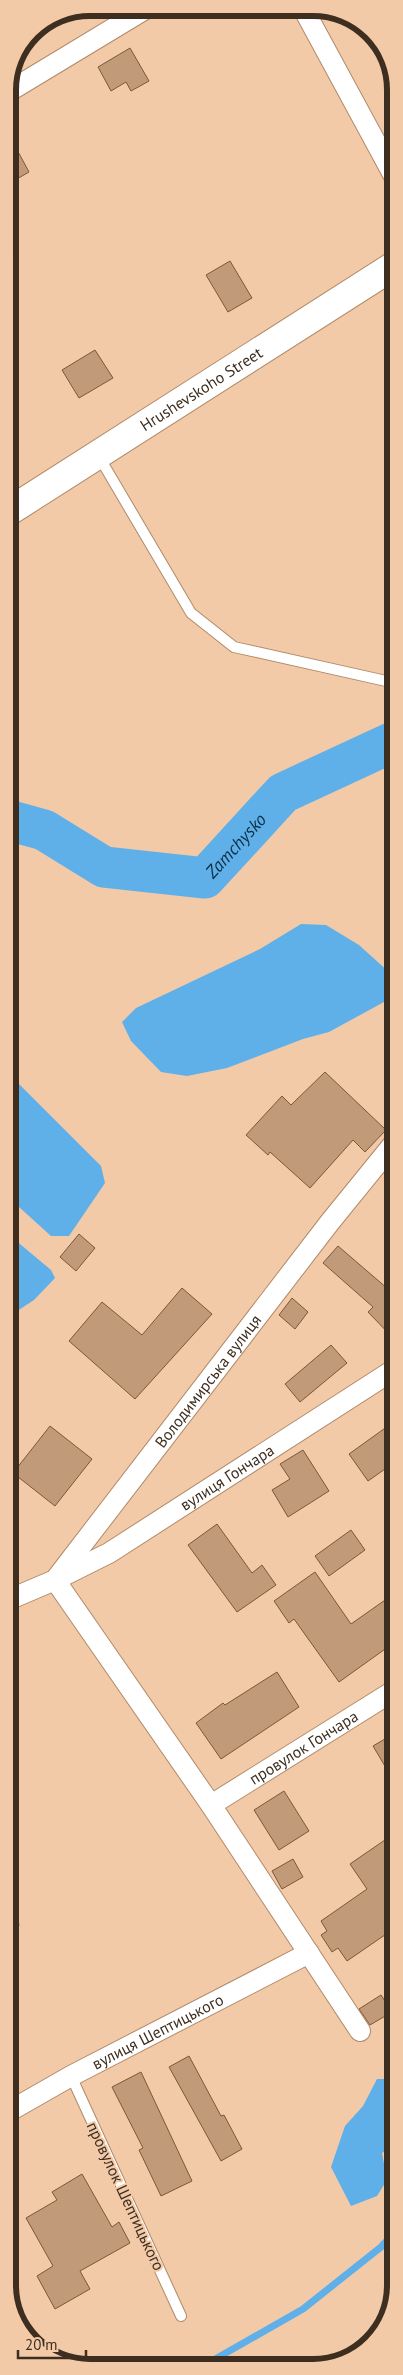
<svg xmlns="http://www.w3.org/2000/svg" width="403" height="2375" font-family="'PT Sans',sans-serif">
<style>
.water{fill:#5fafe8}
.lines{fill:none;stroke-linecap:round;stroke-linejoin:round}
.stream{stroke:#5fafe8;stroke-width:7}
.river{stroke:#5fafe8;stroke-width:41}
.building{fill:#c19a79;stroke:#7b5838}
.lane-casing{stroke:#b08a69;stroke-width:12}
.street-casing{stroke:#b08a69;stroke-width:22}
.secondary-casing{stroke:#b08a69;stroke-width:30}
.path{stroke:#b9987d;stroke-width:3;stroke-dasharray:5 2.5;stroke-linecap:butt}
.lane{stroke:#fff;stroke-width:10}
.street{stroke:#fff;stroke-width:20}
.secondary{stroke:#fff;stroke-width:28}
.labels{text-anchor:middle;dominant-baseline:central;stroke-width:4;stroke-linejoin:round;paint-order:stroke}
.street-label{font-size:16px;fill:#3d2e20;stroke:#f3caa8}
.water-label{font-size:18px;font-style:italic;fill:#0d3047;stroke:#f3caa8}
.rim{fill:none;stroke:#3d2e20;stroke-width:6}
</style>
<rect width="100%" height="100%" fill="#f3caa8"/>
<g class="water">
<path d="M301 924 326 925 359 945 390 973 395 996 329 1032 303 1039 227 1068 187 1076 161 1072 131 1041 122 1022 136 1008 260 949Z"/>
<path d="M8 1073 101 1166 105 1183 69 1236H51L8 1197Z"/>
<path d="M8 1234 51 1270 55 1278 34 1300 8 1317Z"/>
<path d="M377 2079H395V2146L382 2153 387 2180 377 2196 351 2206 331 2167 345 2126 363 2106Z"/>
</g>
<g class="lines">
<path class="stream" d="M203 2366 303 2309 381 2247 395 2232"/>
<path class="river" id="s1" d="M8 820 44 830 104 867 205 878 283 793 395 741"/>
</g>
<g class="building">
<path d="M130 48 149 81 131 91 126 82 111 91 98 67Z"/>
<path d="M8 133 29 172 8 184Z"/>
<path d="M230 261 252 298 228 312 206 275Z"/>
<path d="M95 350 113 378 79 398 62 370Z"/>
<path d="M325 1072 386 1130 365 1152 353 1140 310 1188 270 1152 268 1155 246 1135 282 1096 291 1105Z"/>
<path d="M79 1234 95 1248 76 1271 60 1257Z"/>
<path d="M338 1246 395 1295V1340L368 1312 373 1307 323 1263Z"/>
<path d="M182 1288 212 1314 135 1399 69 1341 102 1302 142 1335Z"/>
<path d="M292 1298 308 1312 295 1329 279 1315Z"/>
<path d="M331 1345 347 1363 300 1402 285 1384Z"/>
<path d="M395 1421V1462L368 1481 349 1454Z"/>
<path d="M50 1426 92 1459 55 1506 13 1473Z"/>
<path d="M303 1450 329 1491 288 1517 272 1490 290 1479 280 1464Z"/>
<path d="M217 1524 252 1573 262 1565 276 1585 237 1612 188 1545Z"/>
<path d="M351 1530 365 1550 329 1576 315 1556Z"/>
<path d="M315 1572 351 1624 395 1593V1642L339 1682 294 1619 289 1623 274 1601Z"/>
<path d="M277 1672 299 1707 221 1759 196 1723 223 1703 225 1705Z"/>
<path d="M395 1733V1783L373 1746Z"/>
<path d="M284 1791 309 1831 279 1850 254 1810Z"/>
<path d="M395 1833V1928L347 1961 338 1948 332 1952 321 1935 327 1931 321 1921 367 1889 350 1864Z"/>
<path d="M293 1859 303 1877 282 1889 272 1871Z"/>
<path d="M381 1995 392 2012 370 2025 359 2009Z"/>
<path d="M189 2056 221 2116 224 2115 242 2149 221 2161 169 2067Z"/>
<path d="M141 2072 192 2181 161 2196 139 2150 143 2148 112 2087Z"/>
<path d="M82 2174 112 2227 119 2222 130 2243 80 2271 90 2289 55 2309 37 2276 53 2266 26 2218 57 2200 52 2192Z"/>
</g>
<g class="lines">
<g class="lane-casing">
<g id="lane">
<path d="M98 455 191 613 234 647 395 683"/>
<path d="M71 2076 181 2316"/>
</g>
</g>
<g class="street-casing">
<g id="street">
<path d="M304 10 395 178"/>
<path d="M8 92 147 8"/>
<path id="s2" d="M8 1600 55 1580 330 1222 395 1142"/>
<path id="s3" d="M211 1805 395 1690"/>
<path id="s4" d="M360 2031 211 1805 55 1580 109 1553 395 1369"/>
<path id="s5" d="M8 2112 71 2076 309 1953"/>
</g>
</g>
<g class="secondary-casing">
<g id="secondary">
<path id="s6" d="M8 512 395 265"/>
</g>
</g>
<path class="path" d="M8 1929 20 1924"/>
<use href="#lane" class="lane"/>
<use href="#street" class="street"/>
<use href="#secondary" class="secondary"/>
</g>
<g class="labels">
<g class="street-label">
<text stroke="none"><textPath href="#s6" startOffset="229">Hrushevskoho Street</textPath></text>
<text stroke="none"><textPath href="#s2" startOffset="302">Володимирська вулиця</textPath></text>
<text stroke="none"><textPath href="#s4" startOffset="745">вулиця Гончара</textPath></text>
<text stroke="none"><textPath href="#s3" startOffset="109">провулок Гончара</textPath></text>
<text stroke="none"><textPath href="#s5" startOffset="170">вулиця Шептицького</textPath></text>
<text transform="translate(126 2196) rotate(65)">провулок Шептицького</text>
</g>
<g class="water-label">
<text stroke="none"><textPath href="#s1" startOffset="254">Zamchysko</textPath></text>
</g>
</g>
<path d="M0 0H403V2375H0ZM90 16H313A74 74 0 0 1 387 90V2285A74 74 0 0 1 313 2359H90A74 74 0 0 1 16 2285V90A74 74 0 0 1 90 16Z" fill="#f3caa8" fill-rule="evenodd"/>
<path class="rim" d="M90 16H313A74 74 0 0 1 387 90V2285A74 74 0 0 1 313 2359H90A74 74 0 0 1 16 2285V90A74 74 0 0 1 90 16Z"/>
<path d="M18 2350v8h68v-8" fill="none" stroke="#3d2e20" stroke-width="2.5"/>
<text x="25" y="2350" font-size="15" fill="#3d2e20" stroke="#f3caa8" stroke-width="4" paint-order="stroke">20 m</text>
</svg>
